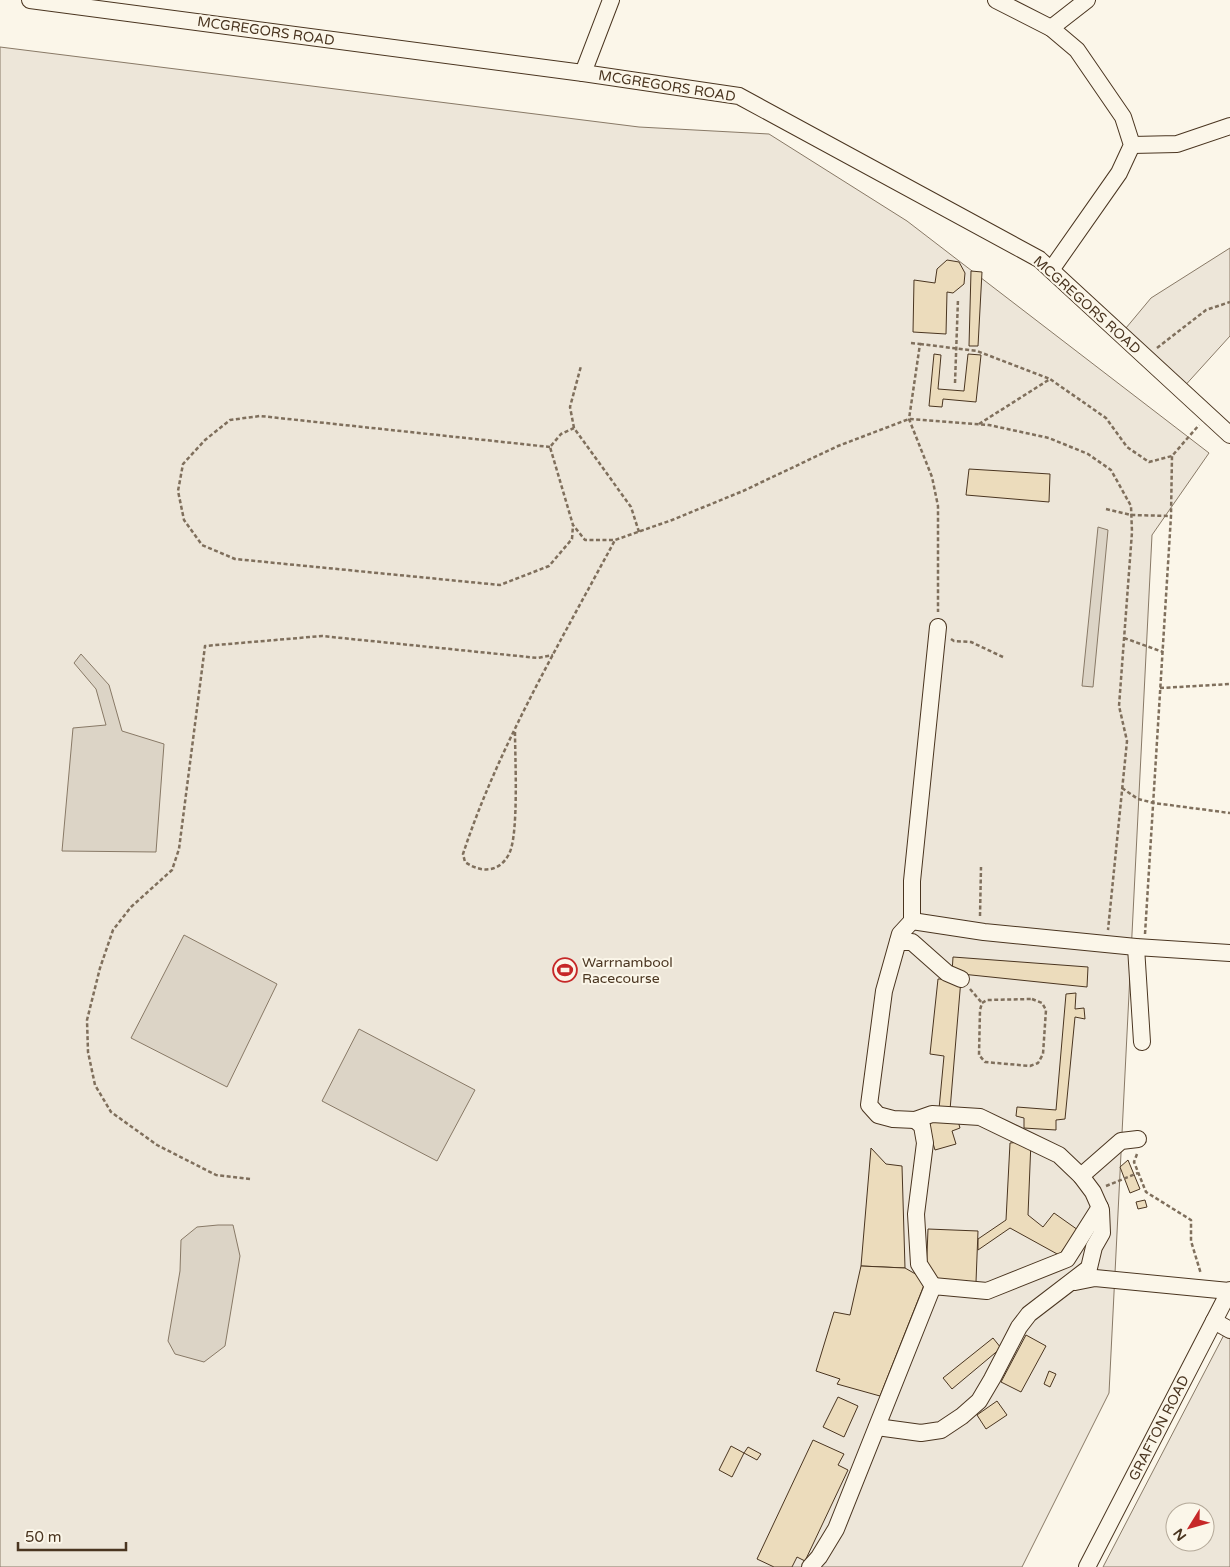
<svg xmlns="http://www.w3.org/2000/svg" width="1230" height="1567" font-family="'Varela Round',sans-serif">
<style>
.green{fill:#ede6d9;stroke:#887966;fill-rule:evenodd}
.water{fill:#dcd4c6;stroke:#887966}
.building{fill:#ecdcbc;stroke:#4a3520}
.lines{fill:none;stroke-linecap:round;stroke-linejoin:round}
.minor-casing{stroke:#4a3520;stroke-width:18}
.path{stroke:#7f6f5c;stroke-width:2.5;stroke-dasharray:4 2.5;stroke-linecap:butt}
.minor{stroke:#fbf6e9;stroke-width:16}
.labels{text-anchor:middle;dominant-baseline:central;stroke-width:4;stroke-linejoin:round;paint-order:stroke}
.street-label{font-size:14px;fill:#4a3520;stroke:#fbf6e9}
.poi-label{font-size:14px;fill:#4a3520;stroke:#fbf6e9;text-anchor:start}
</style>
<rect width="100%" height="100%" fill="#fbf6e9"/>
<g class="green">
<path d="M0 47 639 127 769 134 907 221 1209 453 1152 535 1109 1393 1022 1567H0Z"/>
<path d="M1230 248V336L1181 390 1121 334 1151 298Z"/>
<path d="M1230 1323V1567H1103L1227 1329ZM1175 1512H1205V1542H1175Z"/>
</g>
<g class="water">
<path d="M1098 527 1108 530 1093 687 1082 686Z"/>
<path d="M81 654 109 685 122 731 164 744 156 852 62 851 73 728 106 725 96 689 74 663Z"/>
<path d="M184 935 277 984 227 1087 131 1038Z"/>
<path d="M359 1029 475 1090 437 1161 322 1101Z"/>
<path d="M218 1225H233L240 1256 225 1346 204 1362 175 1354 168 1341 180 1271 181 1240 197 1227Z"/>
</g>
<g class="building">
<path d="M947 260 959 262 965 273 964 284 953 293 947 292 946 334 913 332 914 280 935 283 937 269Z"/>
<path d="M971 271 982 272 978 346H969Z"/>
<path d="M934 354 941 355 938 389 964 391 968 354 981 355 976 402 943 399 942 407 929 406Z"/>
<path d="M969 469 1050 474 1049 502 966 495Z"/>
<path d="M953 957 1088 967 1087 987 952 973Z"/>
<path d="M938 979H961L950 1110 939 1109 944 1056 930 1054Z"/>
<path d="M1076 993 1075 1009 1084 1008 1085 1019 1075 1017 1065 1119 1056 1120V1130L1024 1128V1118L1016 1116 1017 1107 1056 1110 1066 994Z"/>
<path d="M956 1114 960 1128 952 1131 956 1144 935 1150 927 1123Z"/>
<path d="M1031 1141 1028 1215 1043 1227 1054 1213 1078 1230 1059 1255 1010 1228 978 1250V1239L1006 1220 1010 1143Z"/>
<path d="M871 1148 886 1164 902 1166 905 1268 861 1266Z"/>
<path d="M1128 1160 1140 1189 1130 1193 1120 1167Z"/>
<path d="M1145 1200 1147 1207 1138 1209 1136 1202Z"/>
<path d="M928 1229 978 1231 976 1282 926 1280Z"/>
<path d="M861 1266 905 1268 926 1280 880 1396 837 1384 840 1379 816 1371 834 1312 850 1315Z"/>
<path d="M1026 1335 1046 1346 1021 1392 1001 1382Z"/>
<path d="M993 1338 1001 1348 952 1389 943 1378Z"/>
<path d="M1049 1371 1056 1374 1050 1387 1044 1384Z"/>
<path d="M838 1397 858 1406 844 1437 823 1427Z"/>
<path d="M997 1401 1007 1415 986 1429 977 1415Z"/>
<path d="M813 1440 844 1454 838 1465 848 1470 805 1561 797 1557 792 1567H774L757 1559Z"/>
<path d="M731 1446 744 1453 732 1477 719 1470Z"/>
<path d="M748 1447 761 1454 757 1460 744 1453Z"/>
</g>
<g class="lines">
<g class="minor-casing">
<g id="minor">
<path d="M30 0 583 73 739 96 1039 259 1230 435"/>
<path d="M996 0 1051 28 1077 50 1123 117 1132 145 1119 173 1051 270"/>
<path d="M1051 28 1087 0"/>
<path d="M583 73 611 0"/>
<path d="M1132 145 1177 144 1230 126"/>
<path d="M912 921 984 932 1136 947 1230 953"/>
<path d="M898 942H912L947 973 961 979"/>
<path d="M1136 947 1142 1042"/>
<path d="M915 1120 922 1126 925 1143 916 1214 919 1264 933 1286"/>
<path d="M1081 1176 1121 1141 1138 1139"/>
<path d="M1075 1282 1095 1278 1229 1291"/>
<path d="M1214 1321 1230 1330"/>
<path d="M877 1427 921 1433 941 1430 962 1416 979 1401 992 1379 1019 1327 1029 1314 1089 1268 1094 1247 1102 1233 1101 1210 1093 1192 1081 1176 1059 1155 980 1117 932 1114 915 1120 893 1119 878 1115 869 1105 884 991 900 934 912 921V881L938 627"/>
<path d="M810 1567 819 1557 836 1529 933 1286 987 1291 1067 1259 1100 1207"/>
<path d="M1087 1567 1230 1290"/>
</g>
</g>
<g class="path">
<path d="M911 343 920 344 909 419 932 477 938 506V612"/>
<path d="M920 344 977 351 1050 379"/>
<path d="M1157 348 1206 310 1230 302"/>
<path d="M955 383 958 299"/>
<path d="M979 424 1050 379 1106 418 1127 447 1149 462 1172 456 1199 425"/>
<path d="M574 428 570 407 581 366"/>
<path d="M550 447 260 416 230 420 205 440 183 464 178 491 184 520 202 545 235 559 500 585 549 566 572 539 573 525"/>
<path d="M1106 509 1131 515 1171 516"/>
<path d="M639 532 631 507 574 428 561 434 550 447 573 525 585 540H615L672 520 743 491 838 446 909 419 989 425 1049 438 1088 454 1111 470 1131 506 1132 532 1119 706 1127 741 1108 930"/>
<path d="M1124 638 1163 652"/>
<path d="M951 639 954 641 971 642 1003 657"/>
<path d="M1160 688 1230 684"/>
<path d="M515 732C515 757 519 835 509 854 499 873 481 873 465 862L463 854C498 747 562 639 615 540"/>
<path d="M1122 788 1138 799 1154 803 1230 813"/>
<path d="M980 916 981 867"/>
<path d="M1145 934 1171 516 1172 456"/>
<path d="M970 989 982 1003"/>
<path d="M1032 999 1042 1003 1046 1010 1043 1054 1038 1063 1030 1066 985 1062 979 1055 980 1010 982 1003 987 1000Z"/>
<path d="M1137 1154 1134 1162 1146 1192 1191 1220V1241L1201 1274"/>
<path d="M250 1179 216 1175 157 1145 111 1112 95 1085 88 1052 87 1020 100 968 113 930 131 907 172 870 179 849 205 646 322 636 538 658 553 655"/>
<path d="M1106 1186 1138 1173"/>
</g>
<use href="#minor" class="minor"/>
</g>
<defs>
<g id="stadium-ring" transform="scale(1.25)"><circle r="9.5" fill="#fbf6e9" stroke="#c62828" stroke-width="1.5"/><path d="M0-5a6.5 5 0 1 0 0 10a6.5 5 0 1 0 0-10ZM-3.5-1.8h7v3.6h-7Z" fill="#c62828"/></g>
</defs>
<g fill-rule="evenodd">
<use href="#stadium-ring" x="565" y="970"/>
</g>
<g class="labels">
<g class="street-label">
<text transform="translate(266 31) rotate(8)">MCGREGORS ROAD</text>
<text transform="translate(667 86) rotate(9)">MCGREGORS ROAD</text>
<text transform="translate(1087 305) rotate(42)">MCGREGORS ROAD</text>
<text transform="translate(1159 1428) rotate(-63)">GRAFTON ROAD</text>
</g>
<g class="poi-label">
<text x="582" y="962">Warrnambool<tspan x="582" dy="16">Racecourse</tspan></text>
</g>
</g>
<g transform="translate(1190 1527) rotate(233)"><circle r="24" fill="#fbf6e9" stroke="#b4a999"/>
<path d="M0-4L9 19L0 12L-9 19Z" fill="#c62828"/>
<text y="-8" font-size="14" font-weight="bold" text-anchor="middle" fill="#4a3520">N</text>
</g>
<path d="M18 1542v8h108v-8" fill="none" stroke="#4a3520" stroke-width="2.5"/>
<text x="25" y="1542" font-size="15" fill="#4a3520" stroke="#fbf6e9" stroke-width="4" paint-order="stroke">50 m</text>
</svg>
